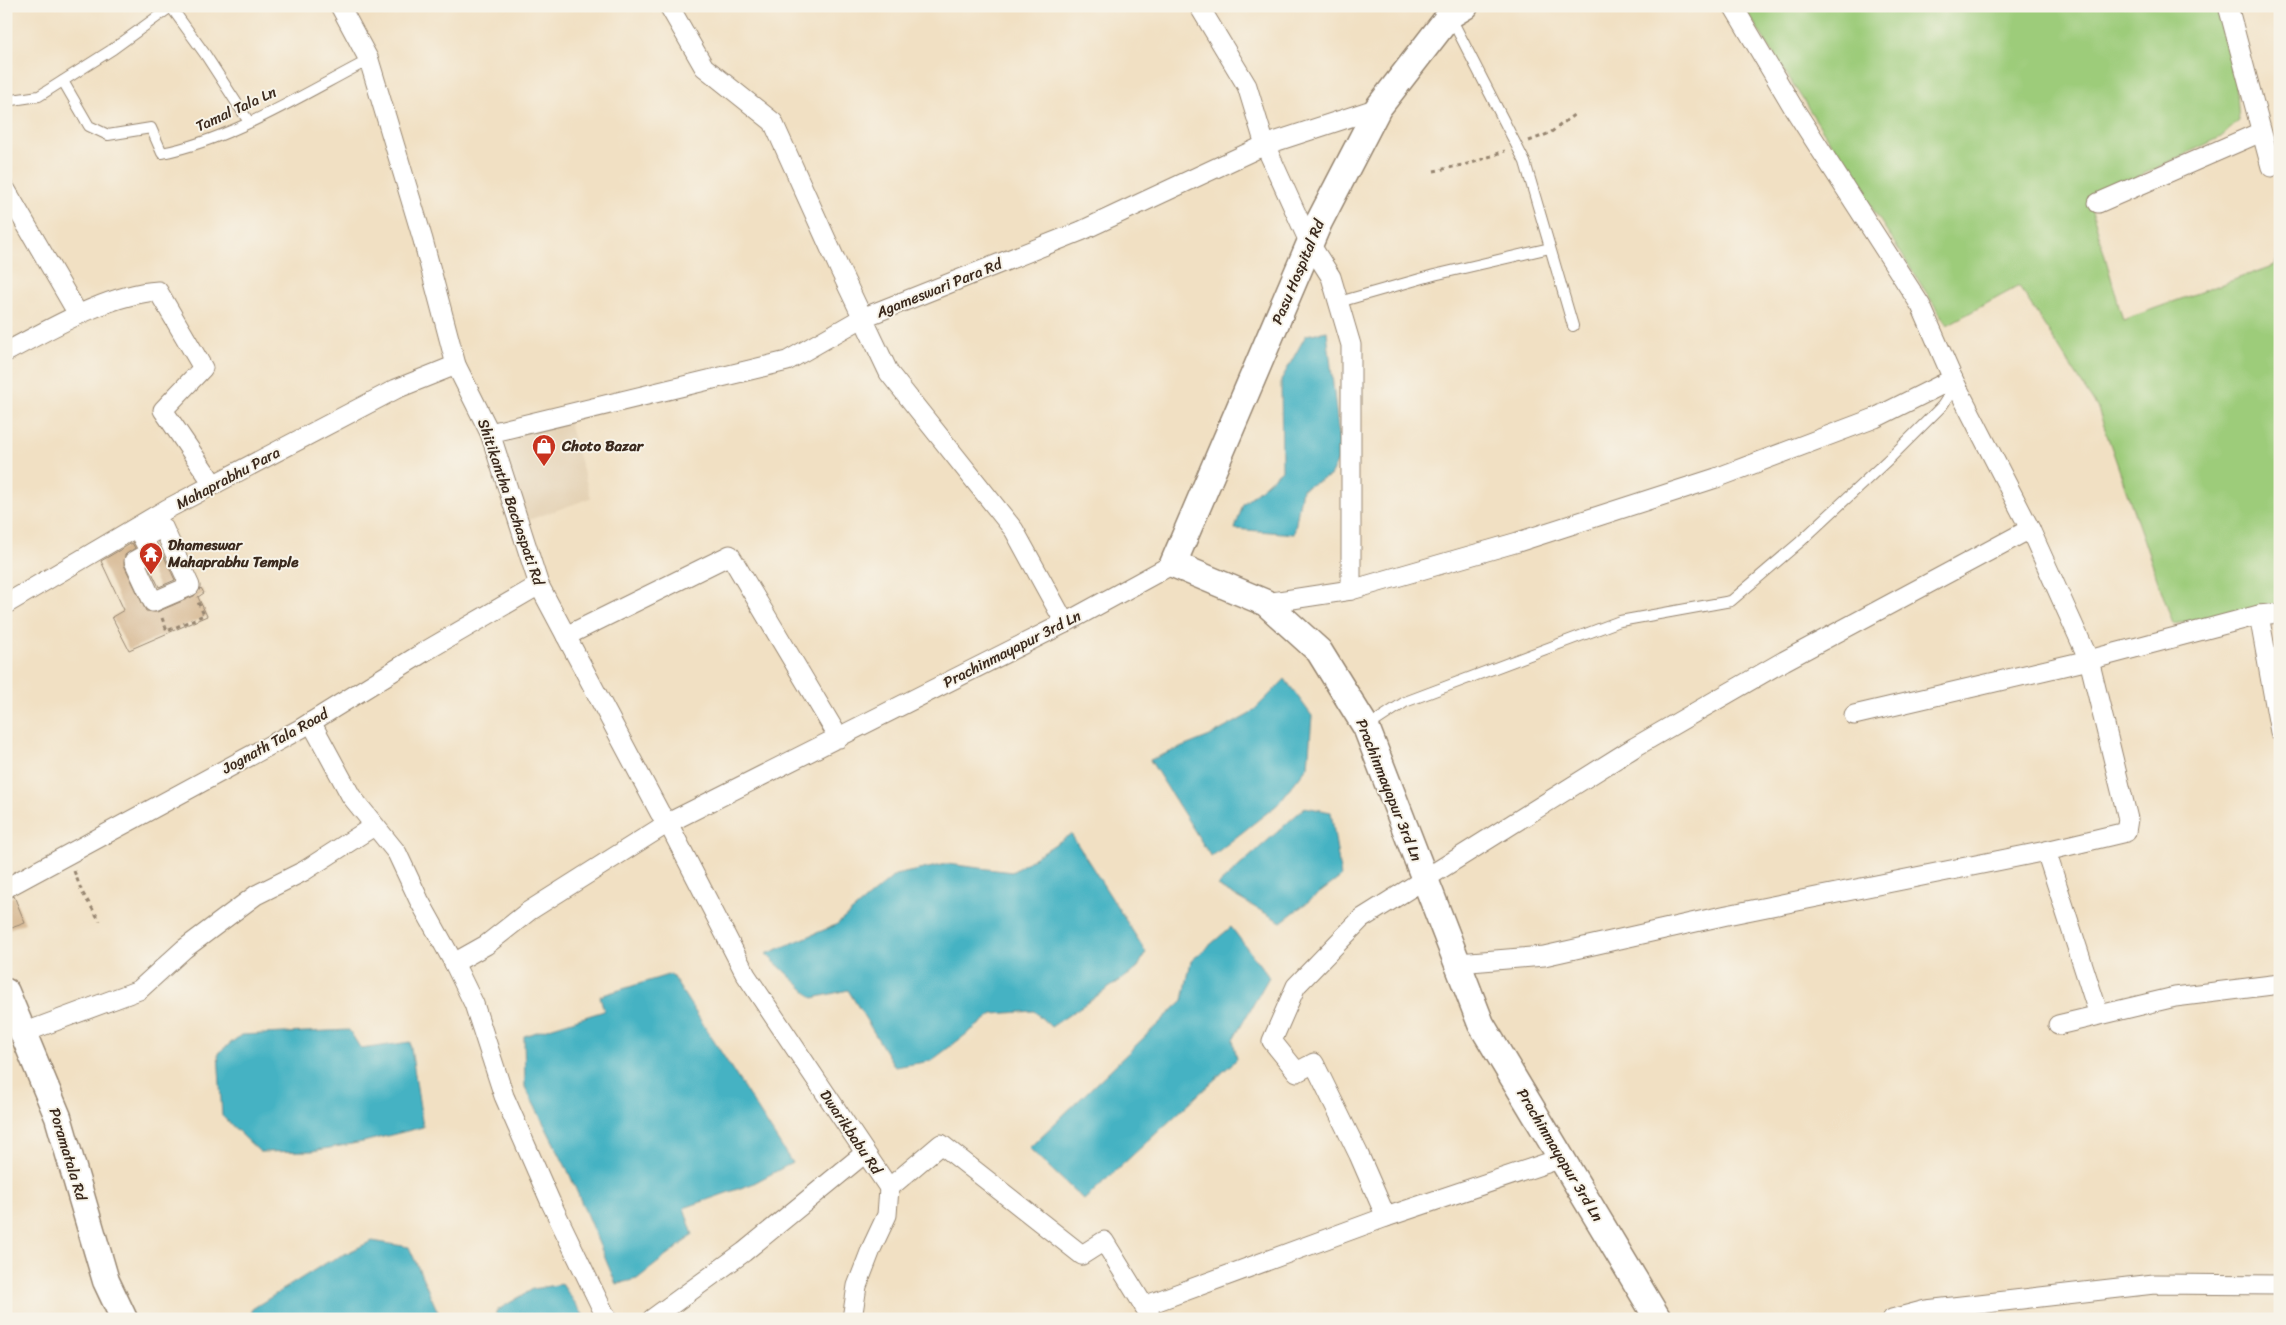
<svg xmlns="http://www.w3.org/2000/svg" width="2286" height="1325" font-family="Sriracha,sans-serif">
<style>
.built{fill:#e4d1b4}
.green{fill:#9dcc7a;stroke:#6c7b4c}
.water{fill:#45b2c3;stroke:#406e70}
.building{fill:#d4b48c}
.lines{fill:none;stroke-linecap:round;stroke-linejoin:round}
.lane-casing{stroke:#968570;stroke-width:12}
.street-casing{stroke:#968570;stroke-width:21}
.secondary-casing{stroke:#968570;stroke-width:29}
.path{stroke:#968570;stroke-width:3;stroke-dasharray:4 4;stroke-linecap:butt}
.lane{stroke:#fff;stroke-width:10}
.street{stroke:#fff;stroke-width:19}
.secondary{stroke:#fff;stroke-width:26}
.labels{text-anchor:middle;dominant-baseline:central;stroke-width:4;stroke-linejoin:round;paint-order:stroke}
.street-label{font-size:15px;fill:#3b2a1e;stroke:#f7f3e8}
.poi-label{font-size:15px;font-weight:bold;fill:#3b2a1e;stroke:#f7f3e8;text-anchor:start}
</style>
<rect width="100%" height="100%" fill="#f7f3e8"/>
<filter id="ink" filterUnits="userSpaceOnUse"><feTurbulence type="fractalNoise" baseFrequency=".02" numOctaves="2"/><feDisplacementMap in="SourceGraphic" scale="10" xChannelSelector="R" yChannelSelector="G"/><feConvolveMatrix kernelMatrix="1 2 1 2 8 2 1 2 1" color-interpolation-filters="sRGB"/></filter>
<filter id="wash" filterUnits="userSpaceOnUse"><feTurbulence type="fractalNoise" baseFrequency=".0096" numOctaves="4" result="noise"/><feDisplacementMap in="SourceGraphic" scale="20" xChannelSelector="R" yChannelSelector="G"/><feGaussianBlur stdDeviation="1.12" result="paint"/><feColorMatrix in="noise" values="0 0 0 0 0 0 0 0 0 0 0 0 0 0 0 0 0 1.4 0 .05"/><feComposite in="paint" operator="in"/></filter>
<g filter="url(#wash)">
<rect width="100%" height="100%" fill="#f1e0c3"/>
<path class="built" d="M568 420 591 498 523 522 495 436Z"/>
<path class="green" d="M1743 6H2218L2235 68 2239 121 2221 137 2089 200 2123 320 2275 265 2280 250V608L2173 624 2098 409 2019 286 1947 325Z"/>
<g class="water">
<path d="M1327 331 1341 455 1330 476 1302 489 1294 534 1235 529 1243 504 1282 470 1281 380 1306 335Z"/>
<path d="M1285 679 1312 716 1308 766 1277 805 1211 857 1150 760 1210 736 1250 714Z"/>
<path d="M1305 807 1331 812 1341 877 1281 922 1217 886Z"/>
<path d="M1071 834 1146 952 1137 969 1051 1027 1034 1011 993 1014 931 1061 895 1067 848 990 813 998 766 954 836 925 895 875 947 864 1012 872Z"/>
<path d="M1231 927 1269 977 1233 1040 1237 1059 1084 1200 1029 1148 1183 1000 1191 961Z"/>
<path d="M671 974 792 1163 752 1184 684 1208 693 1235 637 1279 616 1284 569 1173 525 1087 524 1036 604 1011 600 996Z"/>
<path d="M349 1030 361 1049 410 1042 423 1127 363 1142 312 1151 260 1152 222 1116 218 1053 241 1035Z"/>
<path d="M372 1241 409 1247 441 1319H252V1309L324 1264Z"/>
<path d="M562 1284 586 1319H496V1311L533 1289Z"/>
</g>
<g id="blocks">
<g class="building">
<path d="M132 543 135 548 125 555 124 565 146 611 157 612 194 596 201 588 204 593 198 597 207 616 129 650 112 617 124 610 101 561Z"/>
<path d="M160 548 175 580 159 587 149 566 159 558Z"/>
<path d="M14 896 25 923 6 930V899Z"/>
</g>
</g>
</g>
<g filter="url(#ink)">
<use href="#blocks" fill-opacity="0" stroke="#968570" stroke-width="1"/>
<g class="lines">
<g class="lane-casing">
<g id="lane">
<path d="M171 7 205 54 249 122"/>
<path d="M1450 16 1525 162 1573 326"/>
<path d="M63 81 89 126 108 135 151 128 162 153C233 139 305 93 369 60"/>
<path d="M6 101 39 96 113 49 172 6"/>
<path d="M1339 302 1434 275 1550 248"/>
<path d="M1367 727 1405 702 1620 621 1731 601 1800 542 1893 455 1942 406 1956 385"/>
</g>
</g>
<g class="street-casing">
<g id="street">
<path d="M340 6 369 60 423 240 456 365 490 433 539 585 660 813 668 823 746 975 889 1188"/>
<path d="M669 6 704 67 773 122 840 270 889 373 1014 530 1065 623"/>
<path d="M1199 6 1247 86 1265 145 1310 244 1331 277 1351 345V590"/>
<path d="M2228 6 2271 167"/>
<path d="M6 190 78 314"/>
<path d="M2098 203 2261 132"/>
<path d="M6 352C50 329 108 294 158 291L203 368 163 410 214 485"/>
<path d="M490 433 787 361 862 318 1081 231 1265 145 1378 108"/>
<path d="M137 528 150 552 134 561 153 602 190 586 163 527 143 538"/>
<path d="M1266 603 1351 590 1518 542 1716 478 1875 418 1953 379"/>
<path d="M6 604 167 509 396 389 456 365"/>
<path d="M2259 615 2280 732"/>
<path d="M566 636 730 555 839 738"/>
<path d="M1854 715 2089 660 2259 615 2280 613"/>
<path d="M311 722 351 796 397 853 419 900 454 963 474 1004 504 1096 551 1203 607 1319"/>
<path d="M2046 851 2099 1015"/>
<path d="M6 888 300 729 424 652 539 585"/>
<path d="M454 963 486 945 529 911 668 823 1065 623 1173 564"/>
<path d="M1458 963 1544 956 1727 915 2046 851 2126 832 2128 819 2089 660 2030 529 1953 379 1921 306 1793 107 1733 6"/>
<path d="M2058 1025 2175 997 2280 984"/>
<path d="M23 1033 139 990 184 949 256 895 304 871 374 826"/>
<path d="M889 1188 941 1144 1082 1255 1104 1241 1152 1319"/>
<path d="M1386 1217 1359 1155 1314 1063 1297 1072 1272 1041 1296 986 1361 919 1635 747 1784 661 2030 529"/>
<path d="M1144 1306 1386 1217 1562 1158"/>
<path d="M652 1319 744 1252 865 1153"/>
<path d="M852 1319 857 1286 872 1247 887 1215 889 1188"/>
<path d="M1892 1319 1926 1310 2154 1284 2280 1285"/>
</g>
</g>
<g class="secondary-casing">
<g id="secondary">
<path d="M1465 6 1450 15 1378 108 1319 222 1173 564 1266 603 1319 651 1366 727 1481 1024 1658 1319"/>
<path d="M6 992 58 1117 106 1281 124 1319"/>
</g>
</g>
<g class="path">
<path d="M1529 141 1550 133 1575 114"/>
<path d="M1434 171 1472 163 1505 151"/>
<path d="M162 618 167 631 204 615 198 602"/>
<path d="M74 871 82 892 100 921"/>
</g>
<use href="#lane" class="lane"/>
<use href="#street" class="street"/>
<use href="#secondary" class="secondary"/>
</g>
</g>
<defs>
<g id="shop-pin" transform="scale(1.25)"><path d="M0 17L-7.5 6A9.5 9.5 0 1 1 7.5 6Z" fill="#c8321e" stroke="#f7f3e8"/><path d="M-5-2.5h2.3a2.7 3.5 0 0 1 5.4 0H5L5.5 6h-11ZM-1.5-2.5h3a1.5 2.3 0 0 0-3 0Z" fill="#fff"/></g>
<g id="temple-pin" transform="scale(1.25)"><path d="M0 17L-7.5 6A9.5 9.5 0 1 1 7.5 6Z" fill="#c8321e" stroke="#f7f3e8"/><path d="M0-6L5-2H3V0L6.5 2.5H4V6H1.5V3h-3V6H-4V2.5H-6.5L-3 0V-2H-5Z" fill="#fff"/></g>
</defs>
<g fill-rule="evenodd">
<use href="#shop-pin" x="544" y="446"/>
<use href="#temple-pin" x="151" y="554"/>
</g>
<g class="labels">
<g class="street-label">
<text transform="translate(236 109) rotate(-25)">Tamal Tala Ln</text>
<text transform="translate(1298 272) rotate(-67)">Pasu Hospital Rd</text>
<text transform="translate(939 288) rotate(-22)">Agameswari Para Rd</text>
<text transform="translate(228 478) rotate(-28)">Mahaprabhu Para</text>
<text transform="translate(511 502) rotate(71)">Shitikantha Bachaspati Rd</text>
<text transform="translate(1012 649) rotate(-27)">Prachinmayapur 3rd Ln</text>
<text transform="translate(275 741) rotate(-29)">Jognath Tala Road</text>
<text transform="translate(1389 790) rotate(68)">Prachinmayapur 3rd Ln</text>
<text transform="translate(851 1132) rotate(56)">Dwarikbabu Rd</text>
<text transform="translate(68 1154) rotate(73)">Poramatala Rd</text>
<text transform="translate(1560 1155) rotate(59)">Prachinmayapur 3rd Ln</text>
</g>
<g class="poi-label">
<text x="562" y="446">Choto Bazar</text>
<text x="168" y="545">Dhameswar<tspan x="168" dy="17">Mahaprabhu Temple</tspan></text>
</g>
</g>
<rect width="2286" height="1325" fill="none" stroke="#f7f3e8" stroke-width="25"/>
</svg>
